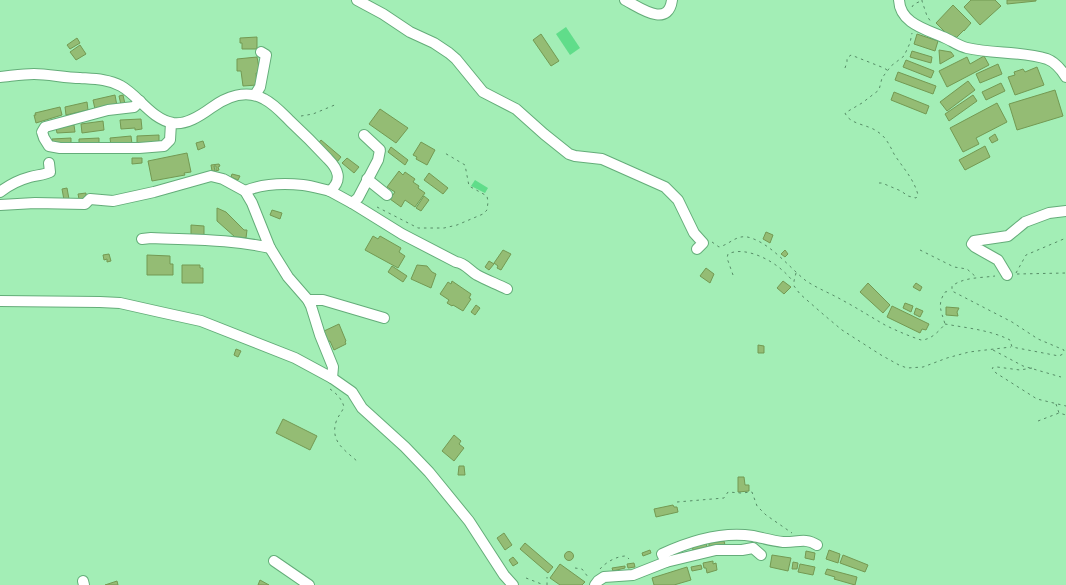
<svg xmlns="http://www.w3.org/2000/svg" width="1066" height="585" font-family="Helvetica,sans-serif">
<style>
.water{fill:#60dd8a}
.building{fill:#94bc74;stroke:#739952}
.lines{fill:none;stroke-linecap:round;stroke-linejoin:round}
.minor-casing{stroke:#64ad79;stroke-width:12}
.path{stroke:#568c66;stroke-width:1;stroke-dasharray:2.5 4;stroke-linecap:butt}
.minor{stroke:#fff;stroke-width:10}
</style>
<rect width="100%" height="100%" fill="#a3eeb6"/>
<g class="water">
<path d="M566 27 580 48 570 55 556 34Z"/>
<path d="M475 180 488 188 485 193 471 186Z"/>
</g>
<g class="building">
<path d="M971 0H995L1001 6 980 25 964 7Z"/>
<path d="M1007 0H1036V1L1007 4Z"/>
<path d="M953 5 971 23 964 31V30L956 38 955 36 952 39 936 23Z"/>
<path d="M541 34 559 61 551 66 533 40Z"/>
<path d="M917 34 938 41 935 51 914 44Z"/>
<path d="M257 37V49H242V43H240V38Z"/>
<path d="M77 38 80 43 70 49 67 45Z"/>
<path d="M80 45 86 54 76 60 70 52Z"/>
<path d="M939 50 951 52 954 56 940 64Z"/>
<path d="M912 51 932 57 931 63 910 57Z"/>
<path d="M984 56 989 65 947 87 939 71 967 57 970 64Z"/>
<path d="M257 57 260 73H256L257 85 243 86 241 71H237V59Z"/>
<path d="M906 60 934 71 931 78 903 67Z"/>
<path d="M998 64 1002 74 980 83 976 74Z"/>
<path d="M1037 67 1044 85 1015 95 1008 77 1015 75 1014 72 1023 69 1025 72Z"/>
<path d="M898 72 936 86 933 94 895 80Z"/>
<path d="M968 81 975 90 947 111 940 102Z"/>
<path d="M1001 83 1005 91 986 100 982 92Z"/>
<path d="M1055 90 1063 116 1017 130 1009 104Z"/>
<path d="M894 92 929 106 926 114 891 100Z"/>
<path d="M115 95 117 106 95 109 93 100Z"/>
<path d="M123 95 125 104 121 105 119 96Z"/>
<path d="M973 95 977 101 949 121 945 114Z"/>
<path d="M87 102 88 110 66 115 65 107Z"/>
<path d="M997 103 1007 122 976 138 979 144 963 152 950 128Z"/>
<path d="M60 107 62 115 36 123 34 115H36L35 113Z"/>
<path d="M380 109 408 128 396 143 369 124Z"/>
<path d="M141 119 142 129 135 130V128L121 129 120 120Z"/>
<path d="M103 121 104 130 82 133 81 124Z"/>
<path d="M74 125 75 132 57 133 56 128Z"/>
<path d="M995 134 998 140 992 143 989 138Z"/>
<path d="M159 135V142L137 143V136Z"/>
<path d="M131 136 132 144 111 146 110 138Z"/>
<path d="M71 138V145H53L52 139Z"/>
<path d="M99 138V146H79V139Z"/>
<path d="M321 140 341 157 337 162 317 145Z"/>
<path d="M203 141 205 147 198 150 196 143Z"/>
<path d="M421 142 435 150 427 165 416 159 417 157 413 155Z"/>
<path d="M985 146 990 157 965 170 959 160Z"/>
<path d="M391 147 408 160 405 165 388 152Z"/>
<path d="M187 153 191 172 184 173 185 175 152 181 148 161Z"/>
<path d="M132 158H142V163L132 164Z"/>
<path d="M347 158 359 167 354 173 342 163Z"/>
<path d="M219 164 220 166 218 167 219 170 216 171V166H214L215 171H212L211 165Z"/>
<path d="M399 171 403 175 405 172 415 179 413 182 419 186 418 188 425 193 415 207 405 200 401 207 390 199 395 192 387 187Z"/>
<path d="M429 173 448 188 443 194 424 180Z"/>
<path d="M232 174 240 176 238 180 231 177Z"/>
<path d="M67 188 69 199 64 200 62 189Z"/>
<path d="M86 193V197H84L85 199H79L78 194Z"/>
<path d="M424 196 429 200 421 211 416 208Z"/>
<path d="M217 208 226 212 244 230H247L246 238 235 237 217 221Z"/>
<path d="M272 210 282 213 280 219 270 215Z"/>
<path d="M191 225 204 226V236H191Z"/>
<path d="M766 232 773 235 770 243 763 239Z"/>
<path d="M373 236 378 239 380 236 401 248 399 252 405 256 398 268 365 250Z"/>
<path d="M503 250 511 254 501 270 497 268 498 266 494 263Z"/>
<path d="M785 250 788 254 785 257 781 254Z"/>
<path d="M109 254 111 261 107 262V259L104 260 103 255Z"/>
<path d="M147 255 170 256V264H173V275H147Z"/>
<path d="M489 261 494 264 489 270 485 267Z"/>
<path d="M182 265H200V268H203V283H182Z"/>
<path d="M417 265 427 266 432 272 436 274 431 288 411 279Z"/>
<path d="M392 266 407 276 403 282 388 272Z"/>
<path d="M706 268 714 274 710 283 700 276Z"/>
<path d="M452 281 471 294 469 298 471 299 463 311 453 305 452 306 447 303 449 300 440 294 448 282 451 284Z"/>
<path d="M783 281 791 287 784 294 777 288Z"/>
<path d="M868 283 890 305 883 313 860 292Z"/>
<path d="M916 283 922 287 920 291 913 287Z"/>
<path d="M905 303 913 306 911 312 903 308Z"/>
<path d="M476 305 480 308 475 315 471 312Z"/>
<path d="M892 306 929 324 926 330 922 329 920 333 887 317Z"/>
<path d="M946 307 959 308 957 312 958 316 946 315Z"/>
<path d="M916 308 923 311 920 317 914 314Z"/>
<path d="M339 324 346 341 345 342 346 344 334 350 330 341 326 342 324 337 326 336 324 331Z"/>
<path d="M758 345 764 346V353H758Z"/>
<path d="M236 349 241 351 238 357 234 355Z"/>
<path d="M283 419 317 436 310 450 276 433Z"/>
<path d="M454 435 461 441 459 444 464 448 454 461 442 451Z"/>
<path d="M459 466H464L465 475H458Z"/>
<path d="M738 477H744L745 485H749V491L738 492Z"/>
<path d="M673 505 674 507H677L678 512 656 517 654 509Z"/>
<path d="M504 533 512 545 505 550 497 538Z"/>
<path d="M724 541 725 545 709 546V543Z"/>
<path d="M525 543 553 567 548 573 520 549Z"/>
<path d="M706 543 707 547 693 550 692 546Z"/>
<path d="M650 550 651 553 643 556 642 553Z"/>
<path d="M829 550 840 554 838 563 826 559Z"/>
<path d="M806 551 815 553 814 560 805 558Z"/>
<circle cx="569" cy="556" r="4.5"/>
<path d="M772 555 791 558 788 571 770 567Z"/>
<path d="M843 555 868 565 865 572 840 563Z"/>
<path d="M513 557 518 563 513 566 509 560Z"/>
<path d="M713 561V564L716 563 717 570 707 573 706 568H704L703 563Z"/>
<path d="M793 562 798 563 797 569H792Z"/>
<path d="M634 563 635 567 628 568 627 564Z"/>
<path d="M560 564 585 582 582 585H560L550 578Z"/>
<path d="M800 564 815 567 813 575 798 572Z"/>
<path d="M701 565 702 569 692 571 691 567Z"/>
<path d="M625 566V568L613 571 612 568Z"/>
<path d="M687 567 691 580 674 585H654L652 578Z"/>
<path d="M827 569 857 577 855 585 834 579 835 577 825 574Z"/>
<path d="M260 580 269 585H258Z"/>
<path d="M117 581 118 585H105Z"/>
</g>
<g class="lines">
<g class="minor-casing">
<g id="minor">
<path d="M357 0 383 14 410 32 434 43 449 53 456 59 483 92 516 109 544 134 569 154 575 156 602 159 665 187 678 200 694 233 703 243 697 249"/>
<path d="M625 0C639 7 668 29 672 0"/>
<path d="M899 0C900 23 925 29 943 37 951 40 958 46 967 48 993 54 1021 51 1047 59 1055 62 1061 69 1066 77"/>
<path d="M0 77C11 76 23 74 34 74 49 74 65 78 80 78 94 79 108 79 121 86 139 96 151 119 173 123 186 125 200 116 211 108 226 97 246 89 264 99 274 104 282 113 290 121 303 133 316 146 328 159 338 169 343 180 330 191 321 189 312 186 303 185 284 183 262 184 245 191"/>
<path d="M255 95 260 87 266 55 261 52"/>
<path d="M140 101 134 107 108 110 45 127 42 132 44 138 49 146 60 148H139L164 146 170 140 171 123"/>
<path d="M367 179 387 195"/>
<path d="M330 191 352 203 402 234 456 262C465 263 469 270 477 275 486 280 497 284 507 289"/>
<path d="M0 192C9 185 19 180 30 177 37 175 44 175 50 172L49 163"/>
<path d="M352 203 358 198 378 160 380 150 364 135"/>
<path d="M0 205 35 203 85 204 90 199 113 201 154 192 211 176 223 179 245 191 252 203 270 248 288 277 308 300 311 306 320 335 333 367 332 378"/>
<path d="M142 239 151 238C190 240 231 239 270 248"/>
<path d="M1007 275 998 260 975 247 972 244 974 241 1008 236 1025 222 1049 213 1066 211"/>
<path d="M308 300H323L384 318"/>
<path d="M0 301 100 302 120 303 160 312 201 321 295 358 332 378 352 392 362 408 405 447 429 472 469 521 504 575 513 585"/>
<path d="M274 561 309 585"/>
<path d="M666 562 662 554C690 541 722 531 753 536 763 538 773 541 783 542 796 543 805 537 817 545"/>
<path d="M83 581 84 585"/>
<path d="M595 585 598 581 604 577 633 575 666 562 716 550H742L753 548 761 555"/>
</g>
</g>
<g class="path">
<path d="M922 0V1L927 16 931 22"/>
<path d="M912 7 914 4 921 1"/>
<path d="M845 68 847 62V58L851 55 884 68 887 70"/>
<path d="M301 116 313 114 337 104"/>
<path d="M879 183H882L901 191 908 196 916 198 918 195C914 179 903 168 894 154 890 146 886 137 878 132 868 124 850 125 845 113L862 103 879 90 882 78 891 66 904 56 910 43 912 33"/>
<path d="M377 207 418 228H444L457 225 483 214 487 210 488 202 487 196 469 186 465 165 443 152"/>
<path d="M712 242 719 247C731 244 737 233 751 238 772 245 789 267 805 280 816 288 830 293 842 300 857 308 871 317 885 325 897 331 909 336 921 340 931 340 939 331 945 324 941 310 937 305 945 292L951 291"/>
<path d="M920 250 954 267 967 269 976 277"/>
<path d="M796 273 794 281V286L800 294 824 315 842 330 881 355 899 365 907 368 923 367 947 358 969 352 1011 347"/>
<path d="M1016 273 1026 255 1066 238"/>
<path d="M1017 274 1066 273"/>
<path d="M733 275 727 258 728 254C744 246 770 259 782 270 786 273 789 277 793 281"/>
<path d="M945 324C967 328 990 330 1010 340L1012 347 1059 356 1063 354 1064 350 1038 339 1012 322 952 291V286C964 277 981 278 995 276"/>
<path d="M993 350 1023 366 1061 377"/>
<path d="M1032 368 1020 370 997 367 992 368 996 373 1037 399 1066 406"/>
<path d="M330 389C337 394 342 399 344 407 342 412 338 416 336 422 330 442 345 450 358 462"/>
<path d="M1056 404 1059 413 1066 415"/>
<path d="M1038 421 1059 413"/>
<path d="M677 502 724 498 728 492 741 493 752 492 757 506 766 515 792 533"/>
<path d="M575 568 582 569 588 577"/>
<path d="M600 569C606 562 617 556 626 556L629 559"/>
<path d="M526 578 544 585"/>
<path d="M547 585V577"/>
</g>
<use href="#minor" class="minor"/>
</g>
</svg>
